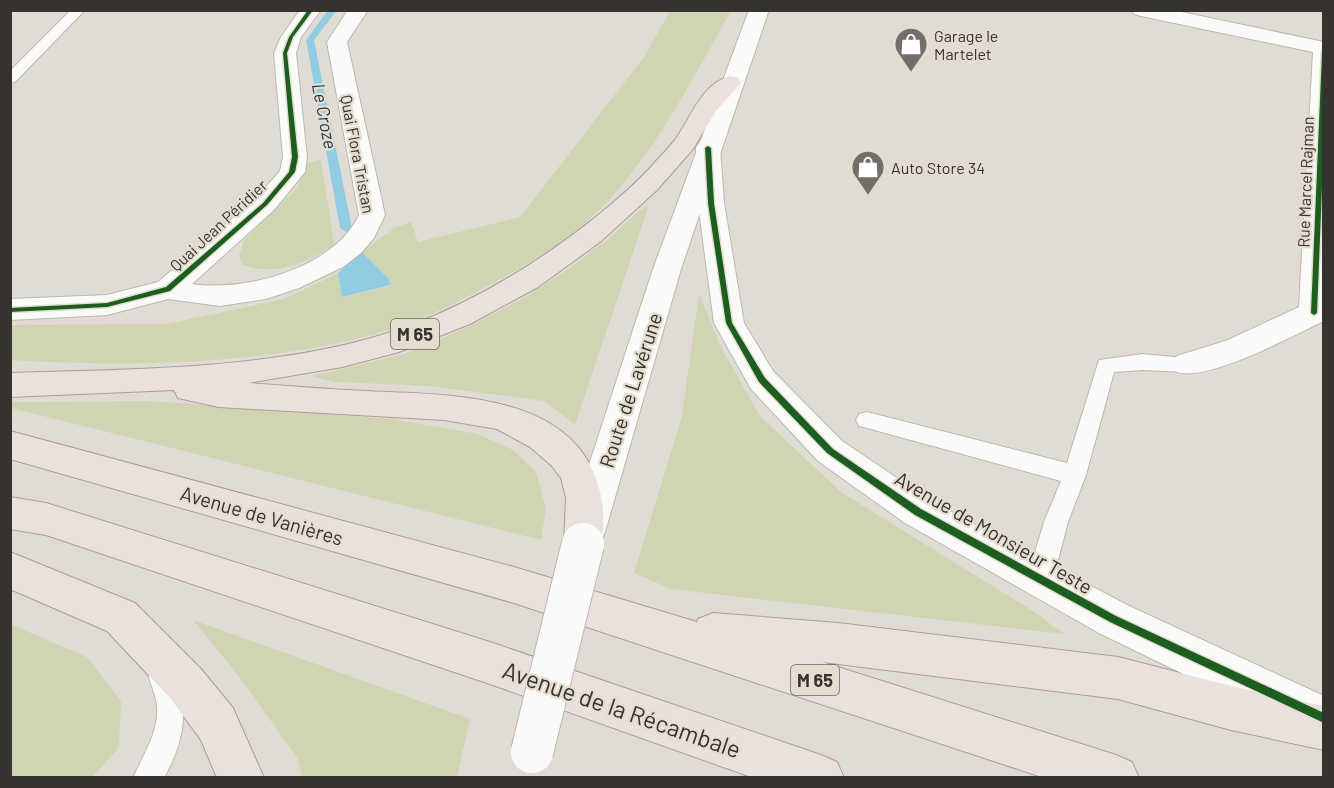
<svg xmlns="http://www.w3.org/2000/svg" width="1334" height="788" font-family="Barlow,sans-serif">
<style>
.green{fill:#cfd5b3}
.water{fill:#91cce2}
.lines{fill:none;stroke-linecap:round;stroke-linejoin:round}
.stream{fill:#91cce2;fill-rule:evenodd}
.lane-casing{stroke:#bbb8b2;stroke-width:2}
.street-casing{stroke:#bbb8b2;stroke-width:2}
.secondary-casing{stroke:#bbb8b2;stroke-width:2}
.primary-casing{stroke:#ae9c93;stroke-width:2}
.lane{fill:#fafaf9;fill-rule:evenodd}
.street{fill:#fafaf9;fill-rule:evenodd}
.secondary{fill:#fafaf9;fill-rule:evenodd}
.primary{fill:#eae1dd;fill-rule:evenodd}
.secondary-bridge-casing{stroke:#bbb8b2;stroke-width:44;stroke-linecap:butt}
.secondary-bridge{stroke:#fafaf9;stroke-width:42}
.cycleway-casing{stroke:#e5ddcf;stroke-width:3}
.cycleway{fill:#1b5e20;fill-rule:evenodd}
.labels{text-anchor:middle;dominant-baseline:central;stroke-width:4.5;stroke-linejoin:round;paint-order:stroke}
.far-poi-label{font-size:16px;fill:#36332e;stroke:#e5ddcf;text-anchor:start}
.far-street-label{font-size:16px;fill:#36332e;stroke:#e5ddcf}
.far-water-label{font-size:18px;font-style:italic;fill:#0f3746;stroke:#e5ddcf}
.shield{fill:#e5ddcf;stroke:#6a665e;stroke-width:1.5}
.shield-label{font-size:18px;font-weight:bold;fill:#36332e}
.street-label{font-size:20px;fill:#36332e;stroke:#e5ddcf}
.near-street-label{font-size:24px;fill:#36332e;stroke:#e5ddcf}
</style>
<rect width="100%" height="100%" fill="#e0dcd4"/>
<g class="green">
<path d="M670 11H731C694 76 660 144 609 200 577 235 536 260 495 282 467 297 440 312 410 323 289 365 137 368 11 360L10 325 167 324 284 299 338 273 343 297 391 286 388 278 362 252 396 227 411 222 418 242 520 217 644 57Z"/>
<path d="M321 159 334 245C308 262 275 277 243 265L239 257 244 240 298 187 305 164Z"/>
<path d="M649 205 575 425 544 401 430 386 334 382 312 376 401 355 468 327 522 299 564 272 608 239 639 211Z"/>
<path d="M699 294 722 349 760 416 841 492 1036 613 1064 634 671 589 634 573 682 416Z"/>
<path d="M151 401 391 419 478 434 513 450 536 472 546 509 541 540 11 408V402Z"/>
<path d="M193 620 470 719 457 777H302L298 759 241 679Z"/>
<path d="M10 624 87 657 121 701 119 748 92 777H11Z"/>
</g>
<path class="water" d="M362 252 388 278 391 285 342 297 338 273Z"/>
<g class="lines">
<path class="stream" d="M328 10H337L314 40 352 228 346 232 340 228 306 40Z"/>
<g class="lane-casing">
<g id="lane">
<path d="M71 10H85L15 82 10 83V71Z"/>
<path d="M1143 354 1195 359 1198 364 1195 369 1188 372 1143 370 1114 372 1086 475 1068 522 1053 579 1049 587 1040 590 1031 587 1027 579 1044 522 1061 481 867 428 859 426 856 420 859 414 867 412 1067 463 1099 360Z"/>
<path d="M160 654 170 658C189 703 188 734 164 778H133C143 755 159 732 157 707 156 689 143 675 150 658Z"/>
</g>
</g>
<g class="street-casing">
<g id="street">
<path d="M300 10H321L301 37 296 53 307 157 305 172 274 210 192 284C246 292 334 268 359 215L327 42 348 10H368L347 42 385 215 374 238 361 253 343 267 299 288 266 299 220 306 168 299 107 315 10 320V299L107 295 158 282 256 198 280 171 283 157 274 53 281 37Z"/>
<path d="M1131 10H1172L1324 42V321C1292 336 1208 382 1177 372L1172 364 1177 356 1228 340 1299 307 1313 52 1141 16 1134 14Z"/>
<path d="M708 141 717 143 720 148 724 203 744 323 773 371 842 441 931 501 1127 605 1324 696V734L1316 737 1300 731 1099 633 905 523 818 461 751 389 714 323 698 203 696 148 699 143Z"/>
</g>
</g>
<g class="secondary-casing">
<path id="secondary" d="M749 10H769L681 269 605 532 599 544 586 549 573 544 567 532 653 269Z"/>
</g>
<g class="primary-casing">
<g id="primary">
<path d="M730 76 738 78 741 83 716 111 693 149 657 190 600 242 538 287 470 324 399 352 342 367 248 383C288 386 327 389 366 391 444 395 571 391 598 485 605 506 606 536 596 556L583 561 570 556 564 544 566 498 561 478 551 465 530 447 497 429 444 420 219 407 178 398 174 390 10 397V373C139 369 293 370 414 324 481 298 542 260 597 216 618 199 639 181 657 160 663 154 669 147 675 140 690 119 702 83 730 76Z"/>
<path d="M10 431 514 567 697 622 698 619 713 613 838 623 1118 657 1231 686 1324 706V750L1231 730 1118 699 822 662 1116 755 1132 762 1139 778H1045L514 603 10 459Z"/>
<path d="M10 497 46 503 490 642 821 755 837 762 844 778H754L490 684 46 535 10 529Z"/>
<path d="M10 552 135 603 201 669 233 708 264 778H217L201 740 171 699 107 631 10 589Z"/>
</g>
</g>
<use href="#lane" class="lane"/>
<use href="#street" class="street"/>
<use href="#secondary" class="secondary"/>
<use href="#primary" class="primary"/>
<g class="secondary-bridge-casing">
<path id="secondary-bridge" d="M532 752 583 544"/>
</g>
<use href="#secondary-bridge" class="secondary-bridge"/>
<g class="cycleway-casing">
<g id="cycleway">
<path d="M308 10H313L293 37 287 53 298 157 295 172 267 205 170 291 107 307 10 312V308L107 303 166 287 263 203 289 172 292 157 283 53 289 37Z"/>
<path d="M1324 51V137L1317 313 1314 315 1311 313 1322 52Z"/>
<path d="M708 146 711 148 714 203 732 323 765 378 833 449 921 509 1116 616 1324 713V723L1110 622 915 515 827 453 759 382 726 323 708 203 705 148Z"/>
</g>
</g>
<use href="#cycleway" class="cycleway"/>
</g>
<defs>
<g id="shop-pin" transform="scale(1.725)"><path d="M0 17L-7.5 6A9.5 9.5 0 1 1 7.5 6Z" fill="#726e68" stroke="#e5ddcf"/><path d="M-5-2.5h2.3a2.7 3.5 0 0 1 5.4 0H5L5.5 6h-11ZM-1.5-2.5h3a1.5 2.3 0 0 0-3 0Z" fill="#fff"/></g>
</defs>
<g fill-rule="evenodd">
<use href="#shop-pin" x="911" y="44"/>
<use href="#shop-pin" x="868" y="167"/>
</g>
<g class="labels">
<g class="far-poi-label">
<text x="934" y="35">Garage le<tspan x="934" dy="18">Martelet</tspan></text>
<text x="891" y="167">Auto Store 34</text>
</g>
<g class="far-street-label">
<text transform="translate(358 154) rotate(79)">Quai Flora Tristan</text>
<text transform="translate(1305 182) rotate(-88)">Rue Marcel Rajman</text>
<text transform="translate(218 225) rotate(-43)">Quai Jean Péridier</text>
</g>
<g class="far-water-label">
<text transform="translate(325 116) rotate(79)">Le Croze</text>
</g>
<g class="shield">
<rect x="391" y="319" width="48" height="30" rx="4.5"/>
<rect x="791" y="665" width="48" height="30" rx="4.5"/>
</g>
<g class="shield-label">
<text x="415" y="334">M 65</text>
<text x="815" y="680">M 65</text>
</g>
<g class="street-label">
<text transform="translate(630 390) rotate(-72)">Route de Lavérune</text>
<text transform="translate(262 515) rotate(16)">Avenue de Vanières</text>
<text transform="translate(994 532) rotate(30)">Avenue de Monsieur Teste</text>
</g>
<g class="near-street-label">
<text transform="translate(622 709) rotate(19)">Avenue de la Récambale</text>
</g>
</g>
<rect width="1334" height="788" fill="none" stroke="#36332e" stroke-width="24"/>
</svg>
